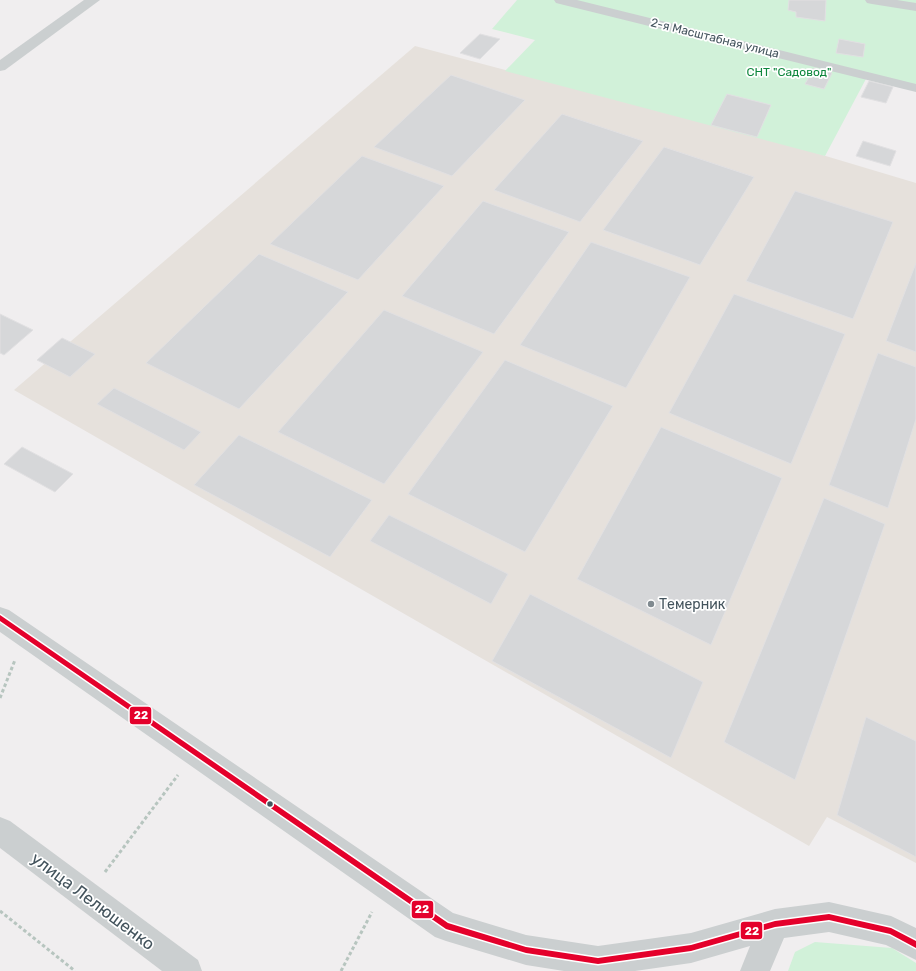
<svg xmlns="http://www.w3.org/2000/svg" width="916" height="971" font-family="Rubik,sans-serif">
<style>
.commercial{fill:#e6e1dc}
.green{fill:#d1f1d9}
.building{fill:#d6d7d9;stroke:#e1e0e2}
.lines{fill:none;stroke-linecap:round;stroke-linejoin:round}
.path{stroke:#b7c5bf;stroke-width:3;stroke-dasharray:3.5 2.5;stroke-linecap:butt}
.minor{fill:#cbcfd0;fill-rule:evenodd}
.bus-1-casing{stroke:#fff;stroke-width:3}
.bus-1{fill:#e4002b;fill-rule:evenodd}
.poi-dot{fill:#808a90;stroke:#fff;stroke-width:1.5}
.bus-dot{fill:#44545d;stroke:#fff;stroke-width:1.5}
.labels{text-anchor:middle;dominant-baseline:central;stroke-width:3.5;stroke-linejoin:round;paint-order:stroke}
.far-street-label{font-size:12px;fill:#44545d;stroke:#fff}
.far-park-label{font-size:12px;fill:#0d863c;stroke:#fff}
.poi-label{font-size:14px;fill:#44545d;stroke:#fff;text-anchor:start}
.near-street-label{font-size:17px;fill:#44545d;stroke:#fff}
.line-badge{stroke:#fff;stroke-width:1.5}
.badge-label{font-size:11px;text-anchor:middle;font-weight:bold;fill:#fff}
</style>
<rect width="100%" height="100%" fill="#f0eeef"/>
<path class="commercial" d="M415 46 809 151 916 183V863L827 817 809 846 14 390Z"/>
<g class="green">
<path d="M517 0H916V89L867 77 825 156 505 71 535 40 492 29Z"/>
<path d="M815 942 892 948 916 963V971H788L795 952Z"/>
</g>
<g class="building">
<path d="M789 0H826L825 21 796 17V12L788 10Z"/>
<path d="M480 34 500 39 480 59 460 53Z"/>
<path d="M839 39 865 44 863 57 836 53Z"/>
<path d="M814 68 832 73 824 89 805 84Z"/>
<path d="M451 75 525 100 452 176 374 147Z"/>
<path d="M869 81 893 87 886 103 861 97Z"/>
<path d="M727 94 771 105 757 137 711 125Z"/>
<path d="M562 114 643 141 580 222 494 190Z"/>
<path d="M863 141 896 151 890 166 856 156Z"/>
<path d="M664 147 754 177 700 265 603 230Z"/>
<path d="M362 156 444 186 358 280 270 244Z"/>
<path d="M795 191 893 222 853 319 746 281Z"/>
<path d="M483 201 569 232 494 334 402 296Z"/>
<path d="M591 242 690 277 626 388 520 345Z"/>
<path d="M259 254 348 292 239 409 146 363Z"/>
<path d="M916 263V352L886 341Z"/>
<path d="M734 294 845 334 791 464 669 413Z"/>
<path d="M384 310 483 352 384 484 278 432Z"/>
<path d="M0 314 33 330 4 355 0 353Z"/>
<path d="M62 338 95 354 70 377 37 360Z"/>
<path d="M878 353 916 367V419L888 508 829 485Z"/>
<path d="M505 360 613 406 525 552 408 494Z"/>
<path d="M114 388 201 432 184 450 97 404Z"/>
<path d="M661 427 782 478 711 645 577 579Z"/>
<path d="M239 435 372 500 330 557 194 485Z"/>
<path d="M22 447 73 474 55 492 4 464Z"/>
<path d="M824 498 885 524 795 780 724 742Z"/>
<path d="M389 515 508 574 491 604 370 541Z"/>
<path d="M530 594 703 682 671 758 492 661Z"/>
<path d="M866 717 916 741V857L837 815Z"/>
</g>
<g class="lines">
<g class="path">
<path d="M0 698 15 660"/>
<path d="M105 872 178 775"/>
<path d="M0 911 75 971"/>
<path d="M341 971 372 912"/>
</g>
<g class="minor">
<path d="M84 0H100L5 70 0 71V60Z"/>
<path d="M554 0H577L916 84V92L556 3Z"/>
<path d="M865 0H897L916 3V11L872 4 867 3Z"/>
<path d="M0 607 9 610 453 913 526 935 598 946 691 933 775 909 829 902 891 916 916 928V960L886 945 829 932 784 938 770 971H740L750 946 691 963 635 971H564L526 965 446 941 435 937 0 632Z"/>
<path d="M0 817 10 821 198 960 202 971H162L0 848Z"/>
</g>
<g class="bus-1-casing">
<path id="bus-1" d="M0 615 448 923 526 947 598 958 691 945 775 921 829 914 891 928 916 941V948L890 934 829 920 775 927 691 951 598 964 526 953 446 929 0 621Z"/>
</g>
<use href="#bus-1" class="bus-1"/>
</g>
<circle class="poi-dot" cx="651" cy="604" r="4"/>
<circle class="bus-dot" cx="270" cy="804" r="3.5"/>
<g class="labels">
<g class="far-street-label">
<text transform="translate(715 38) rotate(14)">2-я Масштабная улица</text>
</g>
<g class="far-park-label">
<text x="789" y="72">СНТ "Садовод"</text>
</g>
<g class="poi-label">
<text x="659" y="604">Темерник</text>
</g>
<g class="near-street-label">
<text transform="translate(93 901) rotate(37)">улица Лелюшенко</text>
</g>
</g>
<g class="line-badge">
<rect x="129" y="706" width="23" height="19" rx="4" fill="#e4002b"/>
<rect x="411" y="900" width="23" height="19" rx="4" fill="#e4002b"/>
<rect x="740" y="921" width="23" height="19" rx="4" fill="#e4002b"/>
</g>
<g class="badge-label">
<text x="141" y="719">22</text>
<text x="422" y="913">22</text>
<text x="752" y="935">22</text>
</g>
</svg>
